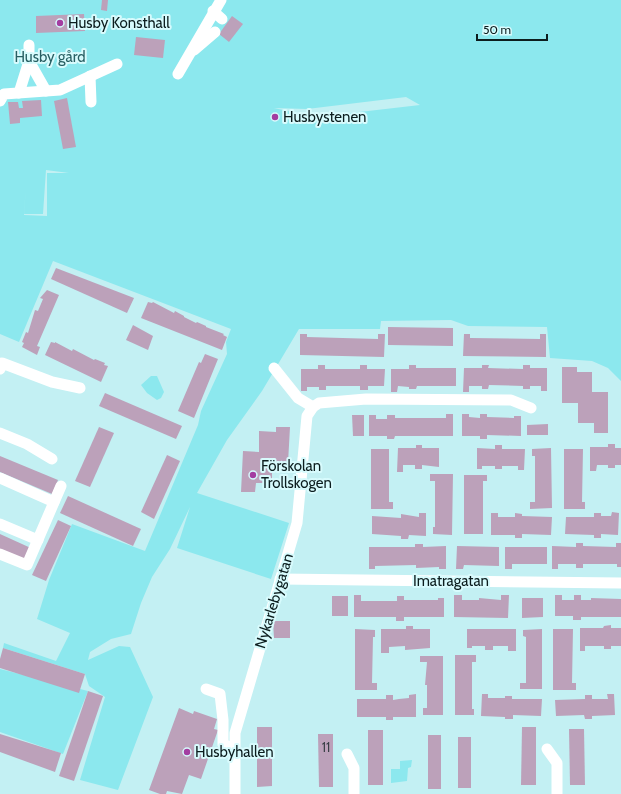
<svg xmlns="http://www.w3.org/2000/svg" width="621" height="794" font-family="Cabin,sans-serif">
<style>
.green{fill:#8ce8ee;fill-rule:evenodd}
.building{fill:#bca1ba}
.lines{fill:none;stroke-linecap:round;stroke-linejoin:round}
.minor{stroke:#fff;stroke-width:11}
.poi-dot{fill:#a33da1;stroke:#d8fbfd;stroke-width:1.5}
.labels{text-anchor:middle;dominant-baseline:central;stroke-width:4;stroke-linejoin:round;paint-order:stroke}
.number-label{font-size:13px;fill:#383e45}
.poi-label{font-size:15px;fill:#0c1d1e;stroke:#d8fbfd;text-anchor:start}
.park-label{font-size:15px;fill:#285f63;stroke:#d8fbfd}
.street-label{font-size:15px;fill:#0c1d1e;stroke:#d8fbfd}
</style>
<rect width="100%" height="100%" fill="#c3f0f3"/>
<g class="green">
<path d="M0 0H621V381L608 368 592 361 550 358 547 327 468 326 451 320 381 321 380 329H299L262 391 227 440 197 493 289 523 271 579 177 548 190 507 170 549 152 577 141 603 131 634 111 639 90 652 88 660 119 646 130 647 153 697 118 790 80 780 105 697 89 686 85 674 3 648 4 643 56 661 70 633 37 619 49 580 72 524 145 551 198 425 201 411 227 354 226 342 231 329 53 261 19 342 0 334ZM406 97 420 105 316 117 274 108 307 109ZM46 170 69 173H47V216L24 215 26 184 24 214H43Z"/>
<path d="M151 376H157L164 392 161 398 157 400 147 393 141 385Z"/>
<path d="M0 669 88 691 63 754 0 732Z"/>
<path d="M412 760 411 767 408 768 407 781 391 783V769H400V761Z"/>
</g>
<g class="building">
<path d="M102 0H108L107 11 101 10Z"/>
<path d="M84 14 85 31 36 33V16Z"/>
<path d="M232 16 243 24 229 42 219 34Z"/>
<path d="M136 37 165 40 163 58 134 55Z"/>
<path d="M67 98 76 147 63 149 54 101Z"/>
<path d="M41 100 42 116 20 118V123L10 124 8 102H18L19 108H23L22 101Z"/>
<path d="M56 268 134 298 127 313 51 279Z"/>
<path d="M47 290 59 295 37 346 40 347 37 355 22 347 24 343 22 342 26 332 28 333 35 310 38 311 43 299 40 298Z"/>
<path d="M148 302 152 303 153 302 174 313 175 311 184 316V317L196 323 197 322 206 326V327L224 334 223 335 227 337 222 350 141 318Z"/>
<path d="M133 325 153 336 148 350 126 340Z"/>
<path d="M388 327 453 328V346L388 345Z"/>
<path d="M300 334H307V337L378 339V334H385L384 357 300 355Z"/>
<path d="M464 334H470V338L540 339V334H546V357L463 356Z"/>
<path d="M51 342 55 343V342L72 351 73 349 94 360 95 359 105 363 104 365 108 366 101 382 45 355Z"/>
<path d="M205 354 218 359 194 418 178 411 199 362 201 363Z"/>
<path d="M318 365H325V369H360V365H367V369H385L384 386H368V390H360V386H326V390H319V387H307V391H301V369H318Z"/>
<path d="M409 365H416V368H456V386H417L416 389H409V387L398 386 397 392H391V369H409Z"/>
<path d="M482 365H489L488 368 523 369V365H530V368H547V391H541V386H530V389H523V386L489 385 488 389H482V386H469V392H463L464 368H482Z"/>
<path d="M562 367H577V372H592V392H608V433H594V423H578V403H562Z"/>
<path d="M105 393 182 426 176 439 99 406Z"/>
<path d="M446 414H453V436H395L394 439H387V436H369V415H376V419H387V415H395V418H446Z"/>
<path d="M462 414H469V417L480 418V414H487V417L514 418V416H521V436L487 435V439H480V436H462Z"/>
<path d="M352 415H364V436H353Z"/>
<path d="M548 424V435H527V425Z"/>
<path d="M99 427 114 433 90 487 75 481Z"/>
<path d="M276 427H290L288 463H272V483H256L255 492H241L243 451 259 452V431L276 432Z"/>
<path d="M608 444H615V448H621V465H615V468H608V465H597L596 471H590V447H608Z"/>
<path d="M416 445H422V448H439V467L422 465V469H415V465H403V472H397L398 448H416Z"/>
<path d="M495 445H502V449H525L524 470H518V466H502V469H495V466H482V469H477V448L495 449Z"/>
<path d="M551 448 552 508 530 509V502H535V456H532V449Z"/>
<path d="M371 449H389V502H393V509H371Z"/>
<path d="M564 449H583L582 502H585V509H564Z"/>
<path d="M167 455 180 461 154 519 141 512Z"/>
<path d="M0 456 58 480 52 494 0 472Z"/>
<path d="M430 474H453L452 535 433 534V527H435V481H430Z"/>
<path d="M464 475H487V481H483V534H464Z"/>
<path d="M68 496 141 529 133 546 60 513Z"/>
<path d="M612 512 619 513 618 535 601 534V538H594V535L565 534 566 517H594V513H601V516H611Z"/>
<path d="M419 513H426V536L409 535 408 539H401V536L372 534V516L401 518V514L419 517Z"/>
<path d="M491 513H498V517H515V513L522 514V516L552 517 551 535 522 534V538H515V535H491Z"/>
<path d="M58 520 71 526 46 581 32 575Z"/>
<path d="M0 534 33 549 27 563 0 551Z"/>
<path d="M576 543H583V546L616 547V543H621V567H617V564H583V568H576V564H558V569H552V546L576 547Z"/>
<path d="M415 544H423V547L446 546V569H439V567L416 568V565L375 566V569H369V547H415Z"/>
<path d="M457 546 499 547V566L464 565 463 569H456Z"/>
<path d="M505 547H547V564H512V569H505Z"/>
<path d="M354 595H361V601H397V596H404V600H438V598H444V617H404V621H396V617H354Z"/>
<path d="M454 595H462V600H479V598L501 600V595H509L508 618 454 617Z"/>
<path d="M555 595H562V600H574V595H581V600H591V598L621 599V617H581V620H573V616H555Z"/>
<rect x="332" y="596" width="16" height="20"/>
<path d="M522 598H543V617L522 618Z"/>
<path d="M273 621H290V638H274Z"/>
<path d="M611 625V628H621V646H611V649H604V646H585V651H580V628H603L604 626Z"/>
<path d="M406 626H413V629H430V648L405 650V646L389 647V653H381V629H406Z"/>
<path d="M355 629 375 630V637H373L372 683H377V690H355Z"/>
<path d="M467 629H516V651H508V646H493V650H485V646H472V648H467Z"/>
<path d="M542 629V689H520V683H526V637L523 636V630Z"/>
<path d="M553 629H573L572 683H576V690H553Z"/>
<path d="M3 648 85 674 79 693 0 668V659Z"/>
<path d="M455 655H476V662H472V709H474V715H455Z"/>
<path d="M420 656H443V715H423V708H427V685H425L427 662H420Z"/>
<path d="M88 691 103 696 74 781 59 776Z"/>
<path d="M416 694V717H393V720H386V717H357V699H386V695H393V700L399 699 409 698V695Z"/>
<path d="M482 694H488V698H505V696H512V699H542L541 716 513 715V719H505V717L481 716Z"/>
<path d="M607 694H614L615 715 592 716V719H585L584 715 556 716 555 700 585 699V695H592V699H608Z"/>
<path d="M179 708 193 714 194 711 217 719 214 729 218 730 201 779 189 775 182 794 167 791 166 794H160L149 790Z"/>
<path d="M257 727H272V786L257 787Z"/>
<path d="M522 727H536V785H521Z"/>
<path d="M569 729H584L585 785H570Z"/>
<rect x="368" y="730" width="15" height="55"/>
<path d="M0 734 61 753 55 772 0 752Z"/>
<path d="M318 734H333V787H319Z"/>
<rect x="428" y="735" width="13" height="54"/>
<rect x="458" y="737" width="13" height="51"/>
</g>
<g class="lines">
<g class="minor">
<path d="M213 11 222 19"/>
<path d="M194 50 215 32"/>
<path d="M29 61 46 91"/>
<path d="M178 74 221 0"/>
<path d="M90 76 91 102"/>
<path d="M19 93 29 61V45"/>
<path d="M0 101 4 94 60 90 117 64"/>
<path d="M274 368 298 398 313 407"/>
<path d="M0 369 2 363 52 382 80 388"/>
<path d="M0 433 27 444 52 459"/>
<path d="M0 478 54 502"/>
<path d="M0 524 38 540"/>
<path d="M0 554 27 565 61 486"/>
<path d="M280 579 621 583"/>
<path d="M206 689 220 694 223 720V744L234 749"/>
<path d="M547 749 557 763V794"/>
<path d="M347 754 354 768V794"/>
<path d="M235 794V733L297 523 307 416 313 407 319 403 366 399 511 400 531 408"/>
</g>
</g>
<g class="poi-dot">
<circle cx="60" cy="23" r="4"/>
<circle cx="275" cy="117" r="4"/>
<circle cx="253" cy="475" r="4"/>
<circle cx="187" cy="752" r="4"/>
</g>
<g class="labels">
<g class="number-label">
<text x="326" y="747">11</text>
</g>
<g class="poi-label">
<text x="68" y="23">Husby Konsthall</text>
<text x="283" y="117">Husbystenen</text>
<text x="261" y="466">Förskolan<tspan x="261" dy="17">Trollskogen</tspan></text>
<text x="195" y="752">Husbyhallen</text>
</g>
<g class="park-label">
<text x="50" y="57">Husby gård</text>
</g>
<g class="street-label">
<text x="451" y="581">Imatragatan</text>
<text transform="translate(274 601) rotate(-73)">Nykarlebygatan</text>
</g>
</g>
<path d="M477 34v6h70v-6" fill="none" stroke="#0c1d1e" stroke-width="2"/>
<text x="483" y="34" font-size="12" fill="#0c1d1e" stroke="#d8fbfd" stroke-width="3" paint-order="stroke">50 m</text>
</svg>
